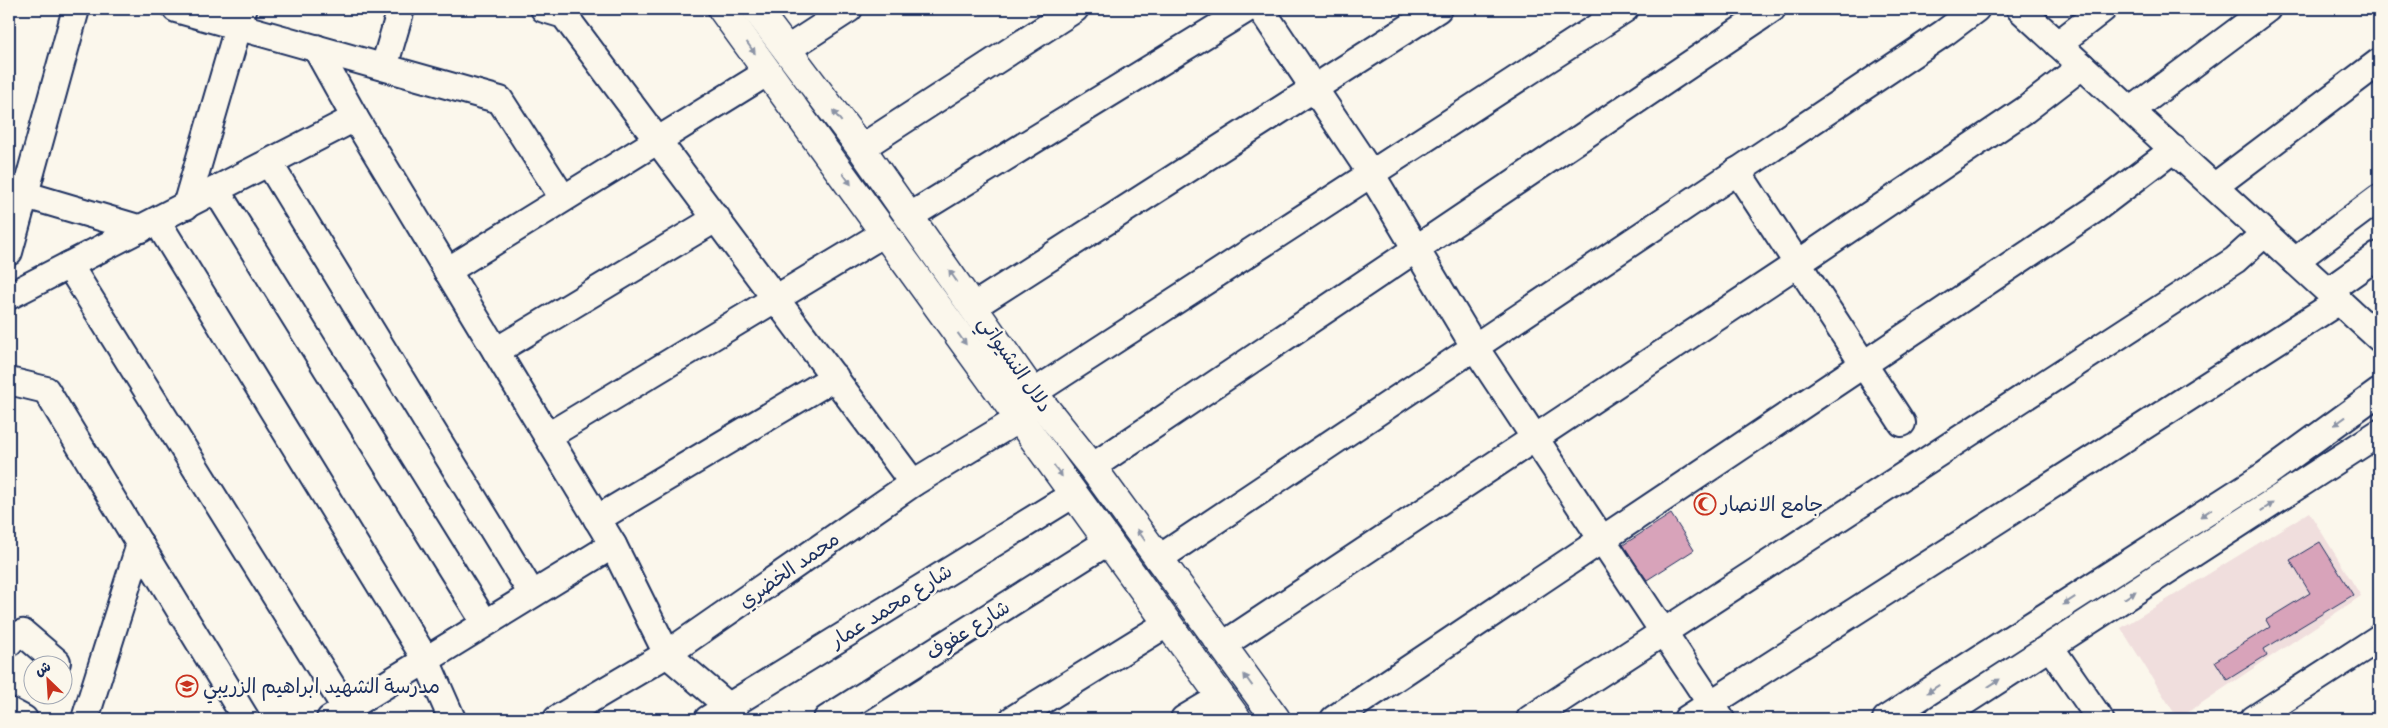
<svg xmlns="http://www.w3.org/2000/svg" width="2388" height="728" font-family="Caveat,'Playpen Sans Arabic',sans-serif">
<style>
.built{fill:#f0dedd}
.building{fill:#d8a3ba;stroke:#1b2f5e}
.lines{fill:none;stroke-linecap:round;stroke-linejoin:round}
.minor-casing{stroke:#1b2f5e;stroke-width:30}
.major-casing{stroke:#1b2f5e;stroke-width:31}
.minor{stroke:#fbf7ec;stroke-width:26}
.major{stroke:#fbf7ec;stroke-width:28}
.oneway{fill:#8b93a5}
.labels{text-anchor:middle;dominant-baseline:central;stroke-width:5;stroke-linejoin:round;paint-order:stroke}
.street-label{font-size:20px;fill:#1b2f5e;stroke:#fbf7ec}
.poi-label{font-size:20px;fill:#1b2f5e;stroke:#fbf7ec;text-anchor:start}
</style>
<rect width="100%" height="100%" fill="#fbf7ec"/>
<filter id="ink" filterUnits="userSpaceOnUse"><feTurbulence type="fractalNoise" baseFrequency=".02" numOctaves="2"/><feDisplacementMap in="SourceGraphic" scale="10" xChannelSelector="R" yChannelSelector="G"/><feConvolveMatrix kernelMatrix="1 2 1 2 8 2 1 2 1" color-interpolation-filters="sRGB"/></filter>
<g filter="url(#ink)">
<path class="built" d="M2309 512 2361 596 2178 719 2121 628Z"/>
<g class="building">
<path d="M1671 514 1694 550 1647 580 1623 545Z"/>
<path d="M2320 542 2353 595 2264 649 2267 655 2227 680 2215 661 2270 627 2266 620 2310 593 2290 560Z"/>
</g>
<g class="lines">
<g class="minor-casing">
<g id="minor">
<path d="M176 9 500 100 563 198"/>
<path d="M544 9 564 15 913 483"/>
<path d="M1261 9 1370 172 1474 346 1721 719"/>
<path d="M2020 9 2379 338"/>
<path d="M2058 44 2103 9"/>
<path d="M316 48 355 118 613 545 667 654 728 706 736 719"/>
<path d="M786 50 849 9"/>
<path d="M384 67 401 9"/>
<path d="M2132 110 2267 9"/>
<path d="M861 148 1075 9"/>
<path d="M269 163 532 594"/>
<path d="M1737 171 1902 423"/>
<path d="M2215 186 2379 62"/>
<path d="M9 190 141 229"/>
<path d="M216 190 485 623"/>
<path d="M186 206 243 10"/>
<path d="M910 216 1247 9"/>
<path d="M157 221 426 660 452 719"/>
<path d="M9 252 76 9"/>
<path d="M2295 261 2379 198"/>
<path d="M69 265 346 709"/>
<path d="M447 271 768 72"/>
<path d="M2328 291 2379 255"/>
<path d="M9 296 355 118"/>
<path d="M974 306 1438 9"/>
<path d="M496 351 717 218"/>
<path d="M9 381 46 390 246 719"/>
<path d="M1033 393 1625 9"/>
<path d="M548 436 886 232"/>
<path d="M1092 467 1772 9"/>
<path d="M597 519 835 377"/>
<path d="M1158 559 1944 33 1976 9"/>
<path d="M9 643 14 637 23 633 57 662"/>
<path d="M1223 645 1797 264 2025 110 2082 66"/>
<path d="M2050 647 2100 719"/>
<path d="M9 711 24 719"/>
<path d="M85 719 140 544"/>
<path d="M330 719 613 545"/>
<path d="M557 719 667 654 913 483 1019 419"/>
<path d="M708 719 1074 494"/>
<path d="M827 719 1109 541"/>
<path d="M1013 719 1168 623"/>
<path d="M1184 719 1221 697"/>
<path d="M1334 719 2094 210 2174 149"/>
<path d="M1530 719 2235 260 2265 233"/>
<path d="M1687 719 2339 301"/>
<path d="M1886 719 2265 475 2379 392"/>
<path d="M1938 719 2379 433"/>
<path d="M2254 719 2379 638"/>
</g>
</g>
<g class="major-casing">
<g id="major">
<path d="M722 9 1237 719"/>
<path d="M756 9 861 148 1033 393 1092 467 1276 719"/>
</g>
</g>
<use href="#minor" class="minor"/>
<use href="#major" class="major"/>
</g>
<defs><path id="oneway-solid" d="M-6-.8H1V-3.2L6.5 0L1 3.2V.8H-6Z" transform="scale(1.25)"/></defs>
<g class="oneway">
<use href="#oneway-solid" transform="translate(751 48) rotate(54)"/>
<use href="#oneway-solid" transform="translate(837 116) rotate(-128)"/>
<use href="#oneway-solid" transform="translate(847 179) rotate(54)"/>
<use href="#oneway-solid" transform="translate(953 276) rotate(-125)"/>
<use href="#oneway-solid" transform="translate(962 339) rotate(54)"/>
<use href="#oneway-solid" transform="translate(2340 421) rotate(144)"/>
<use href="#oneway-solid" transform="translate(1058 471) rotate(54)"/>
<use href="#oneway-solid" transform="translate(2267 507) rotate(-33)"/>
<use href="#oneway-solid" transform="translate(2206 513) rotate(147)"/>
<use href="#oneway-solid" transform="translate(1141 535) rotate(-126)"/>
<use href="#oneway-solid" transform="translate(2130 595) rotate(-33)"/>
<use href="#oneway-solid" transform="translate(2069 601) rotate(147)"/>
<use href="#oneway-solid" transform="translate(1248 680) rotate(-126)"/>
<use href="#oneway-solid" transform="translate(1994 683) rotate(-33)"/>
<use href="#oneway-solid" transform="translate(1933 689) rotate(147)"/>
</g>
</g>
<defs>
<g id="mosque-ring" transform="scale(1.125)"><circle r="9.5" fill="#fbf7ec" stroke="#c8321e" stroke-width="1.5"/><path d="M3.5-4.9A6 6 0 1 0 3.5 4.9A5 5 0 1 1 3.5-4.9Z" fill="#c8321e"/></g>
<g id="school-ring" transform="scale(1.125)"><circle r="9.5" fill="#fbf7ec" stroke="#c8321e" stroke-width="1.5"/><path d="M0-5L7-2L0 1L-7-2ZM-4 1L0 2.5L4 1V4Q0 6-4 4Z" fill="#c8321e"/></g>
</defs>
<g fill-rule="evenodd">
<use href="#mosque-ring" x="1705" y="504"/>
<use href="#school-ring" x="187" y="686"/>
</g>
<g class="labels">
<g class="street-label">
<text transform="translate(1015 364) rotate(55)">دلال النشيواتي</text>
<text transform="translate(789 570) rotate(-35)">محمد الخضري</text>
<text transform="translate(891 606) rotate(-32)">شارع محمد عمار</text>
<text transform="translate(968 630) rotate(-32)">شارع عفوف</text>
</g>
<g class="poi-label">
<text x="1721" y="504">جامع الانصار</text>
<text x="203" y="686">مدرسة الشهيد ابراهيم الزريبي</text>
</g>
</g>
<rect width="2388" height="728" fill="none" stroke="#fbf7ec" stroke-width="30"/>
<rect x="15" y="15" width="2358" height="698" fill="none" stroke="#1b2f5e" stroke-width="2" filter="url(#ink)"/>
<g transform="translate(48 680) rotate(335)"><circle r="24" fill="#fbf7ec" stroke="#a1a7b3"/>
<path d="M0-4L9 19L0 12L-9 19Z" fill="#c8321e"/>
<text y="-8" font-size="14" font-weight="bold" text-anchor="middle" fill="#1b2f5e">ش</text>
</g>
</svg>
